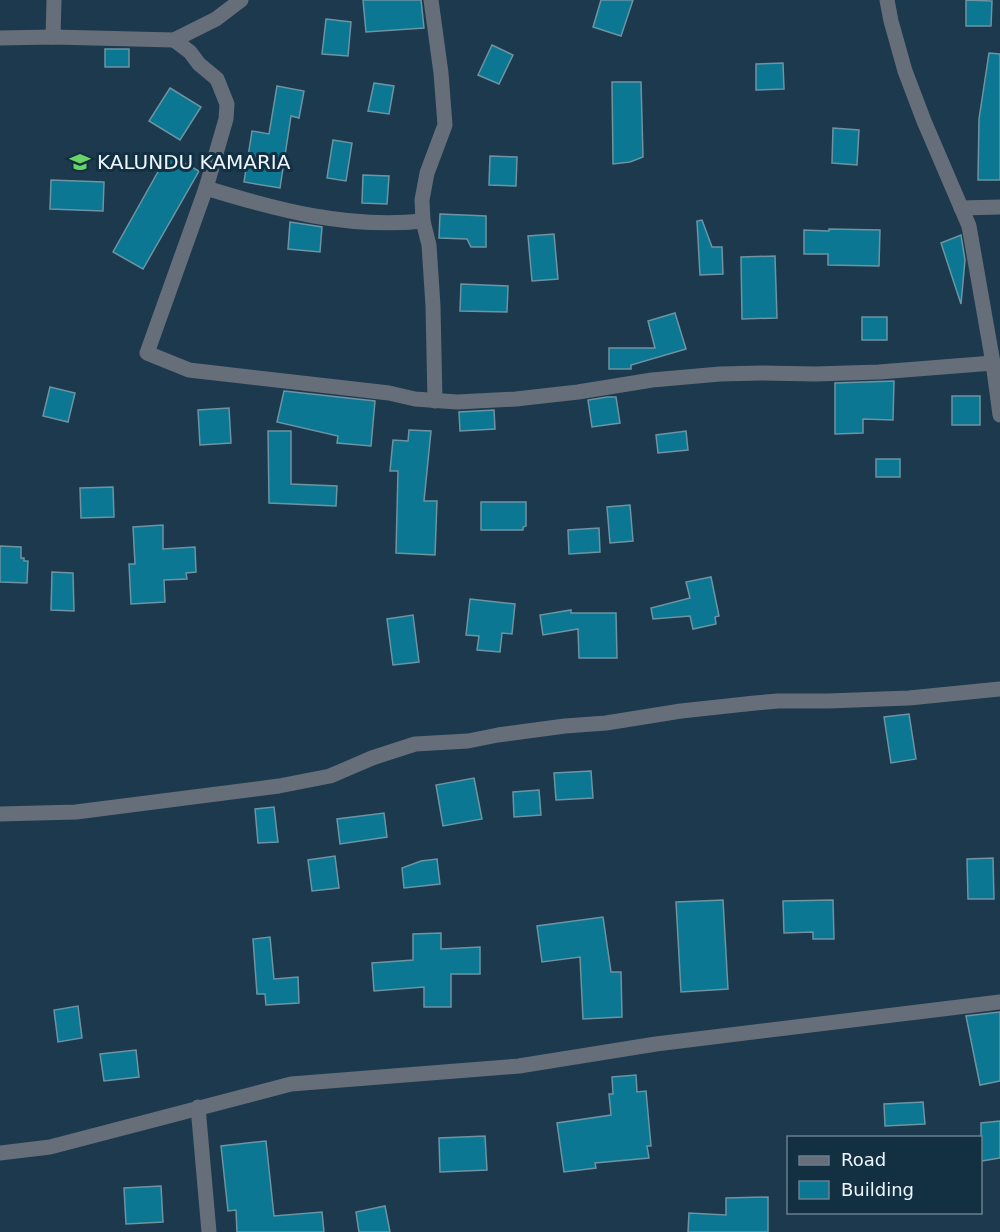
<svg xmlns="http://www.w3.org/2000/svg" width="1000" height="1232" font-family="'DejaVu Sans',sans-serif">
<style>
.building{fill:#0b7792;stroke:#6c94a2;stroke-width:1.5}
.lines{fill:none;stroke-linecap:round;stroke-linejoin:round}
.minor{stroke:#666e7a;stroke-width:15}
.labels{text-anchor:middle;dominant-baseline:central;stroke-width:6;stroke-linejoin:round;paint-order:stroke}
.poi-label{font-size:20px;fill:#edf6fe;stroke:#132f42;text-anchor:start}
</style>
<rect width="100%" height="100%" fill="#1d394d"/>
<g class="building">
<path d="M363 0H421L424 28 366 32Z"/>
<path d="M601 0H633L621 36 593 27Z"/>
<path d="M966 0 992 1 991 26H966Z"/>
<path d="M326 19 351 22 348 56 322 54Z"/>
<path d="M492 45 513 55 499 84 478 75Z"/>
<rect x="105" y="49" width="24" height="18"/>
<path d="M989 53 1000 54V180H978L979 119Z"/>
<path d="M783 63 784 89 756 90V64Z"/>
<path d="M612 82H641L643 157 630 162 613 164Z"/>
<path d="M374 83 394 86 389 114 368 111Z"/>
<path d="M277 86 304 91 299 118 291 116 280 188 244 182 252 131 269 134Z"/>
<path d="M170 88 201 107 180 140 149 121Z"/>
<path d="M833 128 859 130 857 165 832 163Z"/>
<path d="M333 140 352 143 346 181 327 178Z"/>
<path d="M168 154 199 171 143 269 113 252Z"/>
<path d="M490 156 517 157 516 186 489 185Z"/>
<path d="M363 175 389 176 387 204 362 203Z"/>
<path d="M51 180 104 182 103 211 50 209Z"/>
<path d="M440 214 486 216V247H471L467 239 439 238Z"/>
<path d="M702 220 712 247H722L723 274 700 275 697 221Z"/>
<path d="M290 222 322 227 320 252 288 249Z"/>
<path d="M829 229 880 230 879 266 828 265V254H804V230L829 231Z"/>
<path d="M554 234 558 279 532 281 528 236Z"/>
<path d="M961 235 965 260 961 304 941 243Z"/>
<path d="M775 256 777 318 742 319 741 257Z"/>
<path d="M461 284 508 286 507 312 460 311Z"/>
<path d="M675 313 686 349 631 365V369H609V348H655L648 321Z"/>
<rect x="862" y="317" width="25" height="23"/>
<path d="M894 381 893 420 863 419V433L835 434V383Z"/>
<path d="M50 387 75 393 68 422 43 416Z"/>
<path d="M284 391 375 401 371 446 337 443 338 436 277 422Z"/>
<rect x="952" y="396" width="28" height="29"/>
<path d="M607 397H616L620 423 592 427 588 400Z"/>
<path d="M229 408 231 443 200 445 198 410Z"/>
<path d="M494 410 495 429 460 431 459 412Z"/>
<path d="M409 430 431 431 424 501H437L435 555 396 553 398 471H390L393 440 408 441Z"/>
<path d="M268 431H291V484L337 486 336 506 269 503Z"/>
<path d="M686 431 688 450 658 453 656 435Z"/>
<rect x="876" y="459" width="24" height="18"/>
<path d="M113 487 114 517 81 518 80 488Z"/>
<path d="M481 502H526V526L523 527V530H481Z"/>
<path d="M630 505 633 541 610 543 607 507Z"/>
<path d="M163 525V549L195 547 196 572 186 573 187 579 164 580 165 602 131 604 129 564H135L133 527Z"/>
<path d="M599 528 600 552 569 554 568 530Z"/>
<path d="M0 546 21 547V558H24V561H28L27 583 0 582Z"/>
<path d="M52 572 73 573 74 611 51 610Z"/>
<path d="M711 577 719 616 715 617 716 624 693 629 690 616 653 619 651 608 690 598 686 582Z"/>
<path d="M470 599 515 604 512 634 502 633 500 652 477 650 479 636 466 635Z"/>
<path d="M571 610V613H616L617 658H579L578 629 543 635 540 615Z"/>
<path d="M413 615 419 662 393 665 387 619Z"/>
<path d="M909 714 916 759 891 763 884 717Z"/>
<path d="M591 771 593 798 556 800 554 773Z"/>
<path d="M474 778 482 819 443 826 436 785Z"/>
<path d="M539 790 541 815 514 817 513 792Z"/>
<path d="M274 807 278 842 258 843 255 809Z"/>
<path d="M384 813 387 837 340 844 337 819Z"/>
<path d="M335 856 339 888 312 891 308 860Z"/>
<path d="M993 858 994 899H968L967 859Z"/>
<path d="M437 859 440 884 404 888 402 868 421 861Z"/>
<path d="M723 900 728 989 681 992 676 902Z"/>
<path d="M833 900 834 939H813V932L784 933 783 901Z"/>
<path d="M603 917 611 972H621L622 1017 583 1019 580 957 542 962 537 926Z"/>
<path d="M441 933V949L480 947V974H451V1007H424V987L374 991 372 963 413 960V934Z"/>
<path d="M270 937 274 979 298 977 299 1003 266 1005 265 994H257L253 939Z"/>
<path d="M78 1006 82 1038 58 1042 54 1010Z"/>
<path d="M1000 1012V1081L980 1085 966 1016Z"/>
<path d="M136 1050 139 1077 104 1081 100 1054Z"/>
<path d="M636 1075 637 1092 646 1091 651 1146H647L649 1158 595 1163 596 1168 564 1172 557 1123 611 1115 609 1094H613L612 1077Z"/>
<path d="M923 1102 925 1124 885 1126 884 1104Z"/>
<path d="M1000 1121V1158L981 1161V1123Z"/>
<path d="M485 1136 487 1170 440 1172 439 1138Z"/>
<path d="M266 1141 274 1216 322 1212 324 1232H237L236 1210 228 1211 221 1146Z"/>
<path d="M161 1186 163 1222 126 1224 124 1188Z"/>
<path d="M768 1197V1232H688L689 1213 726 1215V1198Z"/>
<path d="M385 1206 390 1232H359L356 1212Z"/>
</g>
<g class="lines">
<g class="minor">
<path d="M431 0 441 73 445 125 427 173 422 200 423 221 429 245 433 306 435 401"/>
<path d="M887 0 891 21 905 71 924 121 969 226 993 363 1000 415"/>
<path d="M53 37 54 0"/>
<path d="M0 38 53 37 174 40 216 19 241 0"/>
<path d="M174 40 190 52 199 64 217 79 227 104 226 119 206 188 147 353 189 370 389 393 415 399 457 402 516 399 578 392 652 380 720 374 762 373 815 374 879 372 993 363"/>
<path d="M206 188C277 210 348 229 423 221"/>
<path d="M961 208 1000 207"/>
<path d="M0 814 76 812 279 786 330 776 372 758 415 744 468 741 498 735 565 726 606 723 681 711 755 703 778 701H828L909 698 1000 689"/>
<path d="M198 1107 209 1232"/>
<path d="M0 1153 50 1147 291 1084 519 1066 656 1044 1000 1002"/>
</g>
</g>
<defs>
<g id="school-bare" transform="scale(1.62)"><path d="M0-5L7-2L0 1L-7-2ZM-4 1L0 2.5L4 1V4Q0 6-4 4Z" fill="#68d465" stroke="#132f42" stroke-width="2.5" paint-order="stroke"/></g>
</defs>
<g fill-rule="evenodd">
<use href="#school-bare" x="80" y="162"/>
</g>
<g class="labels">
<g class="poi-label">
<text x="97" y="162">KALUNDU KAMARIA</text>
</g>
</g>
<rect x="787" y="1136" width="195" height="78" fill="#132f42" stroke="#6a7f8d" stroke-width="1.5"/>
<rect x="799" y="1156" width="30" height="9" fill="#666e7a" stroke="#6a7f8d" stroke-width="1.5"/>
<text x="841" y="1166" font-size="18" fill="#edf6fe">Road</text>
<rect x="799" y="1181" width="30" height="18" fill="#0b7792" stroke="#6a7f8d" stroke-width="1.5"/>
<text x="841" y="1196" font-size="18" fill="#edf6fe">Building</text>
</svg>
